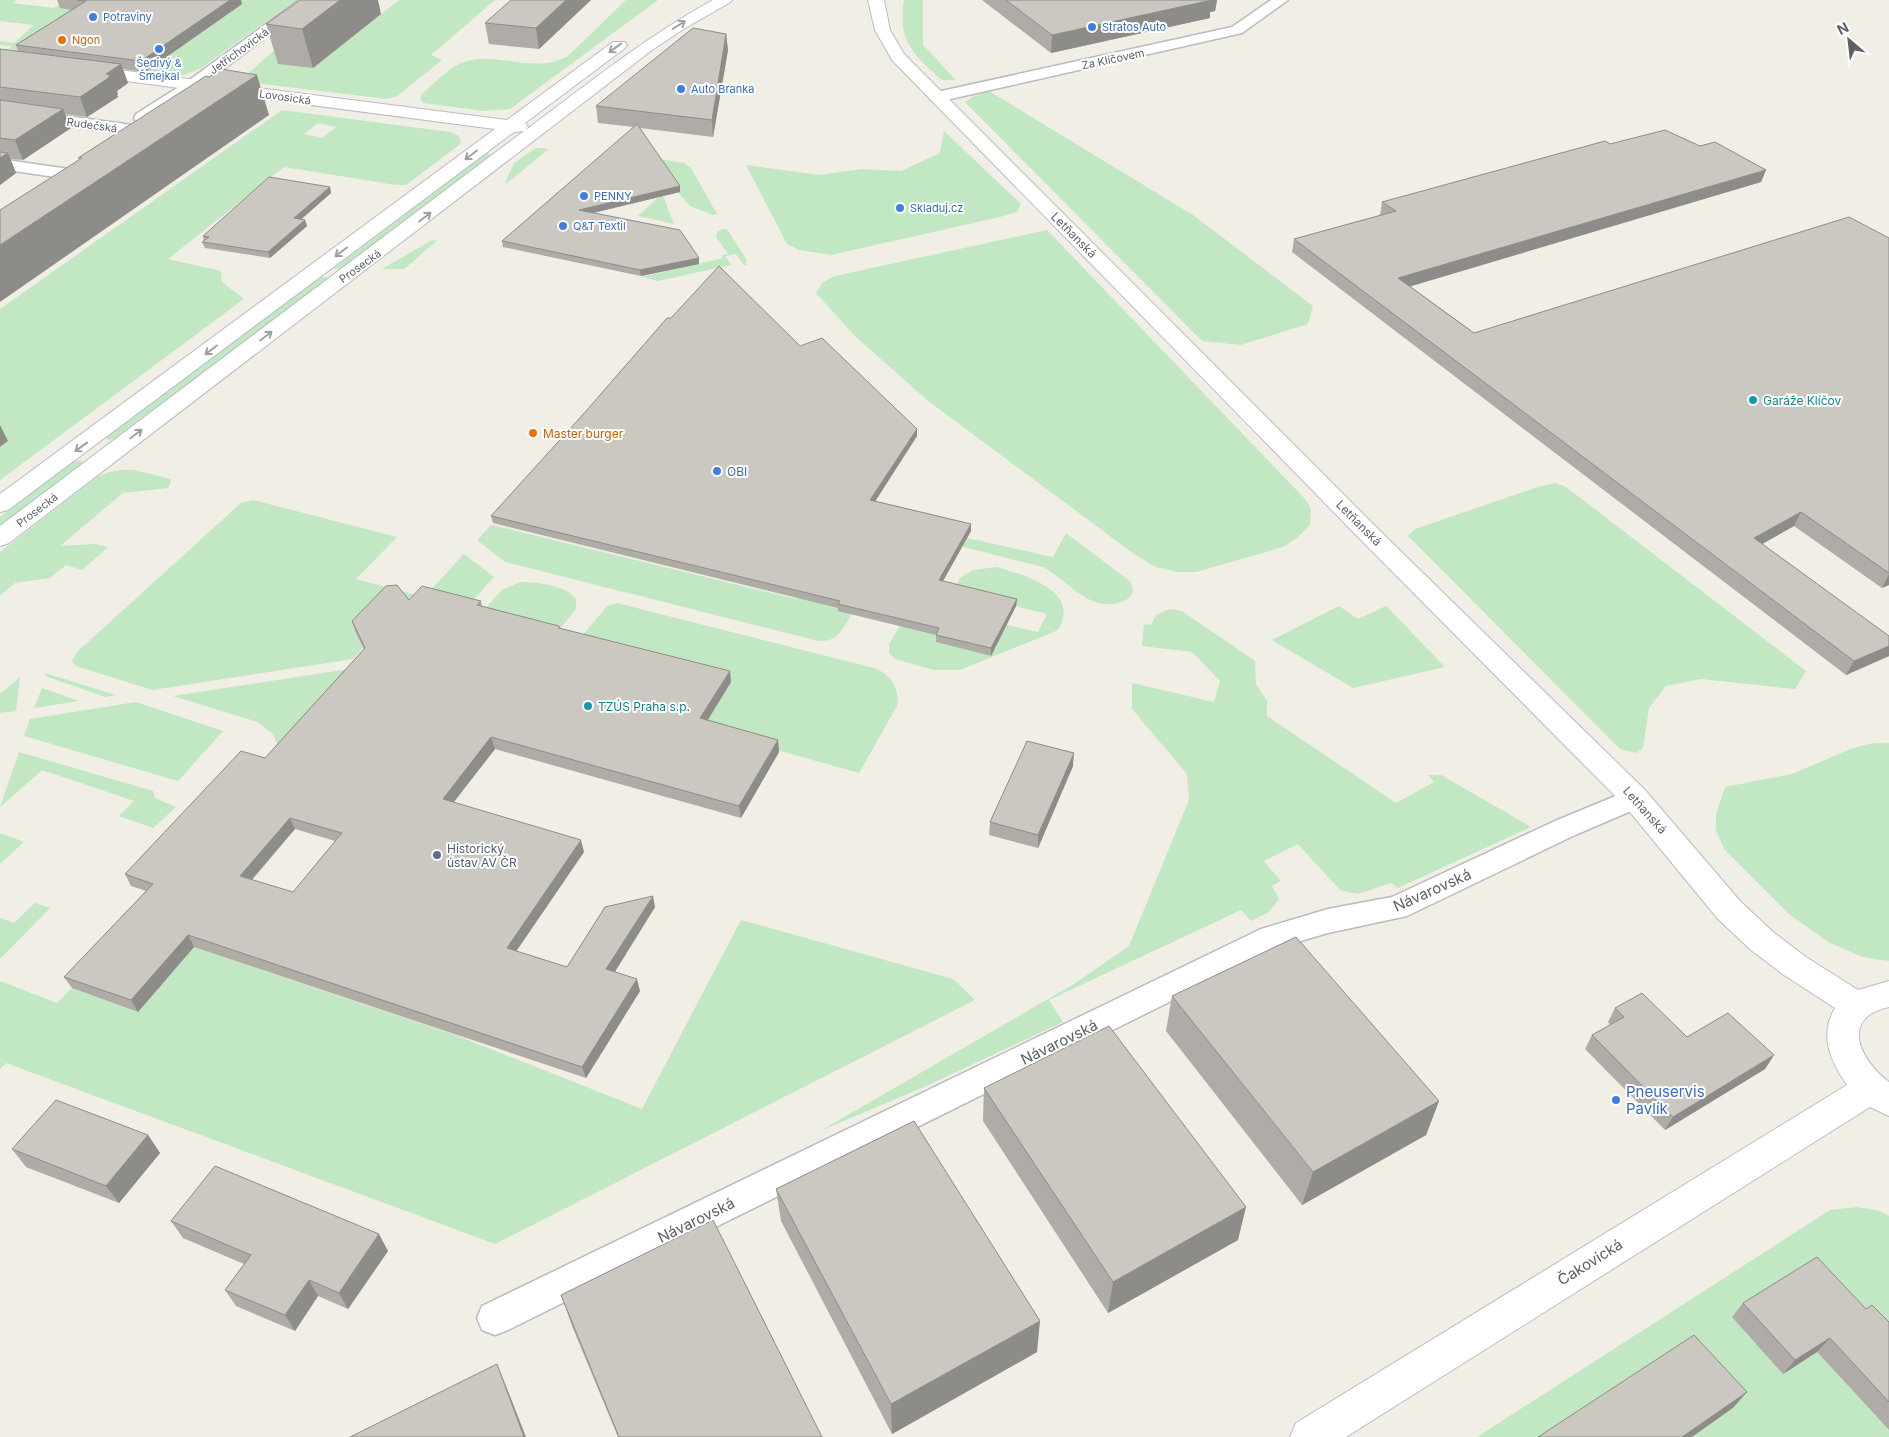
<svg xmlns="http://www.w3.org/2000/svg" width="1889" height="1437" font-family="Inter,sans-serif">
<style>
.green{fill:#c1e8c3;fill-rule:evenodd}
.lines{fill:none;stroke-linecap:round;stroke-linejoin:round}
.street-casing{stroke:#b8bbbf;stroke-width:3}
.secondary-casing{stroke:#b9bcc2;stroke-width:2}
.street{fill:#fff;fill-rule:evenodd}
.secondary{fill:#fff;fill-rule:evenodd}
.wall{fill:#afaca7;fill-rule:evenodd}
.shaded-wall{fill:#8e8c88}
.building{fill:#cbc8c2;stroke:#8e8c88;fill-rule:evenodd}
.oneway{stroke:#9ea0a3}
.shop-dot{fill:#3f7fe0;stroke:#fff;stroke-width:2}
.food-dot{fill:#e8710a;stroke:#fff;stroke-width:2}
.culture-dot{fill:#0f9aa8;stroke:#fff;stroke-width:2}
.service-dot{fill:#5c6f8a;stroke:#fff;stroke-width:2}
.labels{text-anchor:middle;dominant-baseline:central;stroke-width:4;stroke-linejoin:round;paint-order:stroke}
.far-shop-label{font-size:11px;fill:#366cbe;stroke:#fff;text-anchor:start}
.far-food-label{font-size:11px;fill:#c56008;stroke:#fff;text-anchor:start}
.far-street-label{font-size:11px;fill:#5d6166;stroke:#fff}
.street-label{font-size:12px;fill:#5d6166;stroke:#fff}
.culture-label{font-size:12px;fill:#0d838f;stroke:#fff;text-anchor:start}
.food-label{font-size:12px;fill:#c56008;stroke:#fff;text-anchor:start}
.shop-label{font-size:12px;fill:#366cbe;stroke:#fff;text-anchor:start}
.service-label{font-size:12px;fill:#4e5e75;stroke:#fff;text-anchor:start}
.near-street-label{font-size:15px;fill:#5d6166;stroke:#fff}
.near-shop-label{font-size:15px;fill:#366cbe;stroke:#fff;text-anchor:start}
</style>
<rect width="100%" height="100%" fill="#f0eee5"/>
<g class="green">
<path d="M0 0H16L13 3 54 8 67 0H296L201 68 184 75 174 76 67 62 57 55 9 49 12 46 0 45V41L14 43 34 25 0 21Z"/>
<path d="M399 0H495L431 55 442 60 397 96 387 99 245 82 242 79 292 34 313 68Z"/>
<path d="M626 0H658L510 109 484 111 423 103 420 98 423 93C434 84 446 70 459 64 494 48 533 76 568 56Z"/>
<path d="M904 0H923V45L956 80H942C914 55 897 41 904 0Z"/>
<path d="M989 91 1193 215 1313 306 1308 324 1241 345 1202 341 965 102 972 97Z"/>
<path d="M282 110 450 132 459 136 461 141 459 145 406 185H396L284 167 168 259 221 271 222 282 244 299 0 480V447L7 441 0 439V309ZM318 123 336 127 322 138 304 134Z"/>
<path d="M944 131 1021 204 1017 212 1004 216 831 255 799 250 787 244 746 165 820 175 862 169 901 171 940 153Z"/>
<path d="M536 148 549 149 507 183H505L514 163Z"/>
<path d="M615 152 684 163 691 168 717 214 713 215 690 206 678 192H680Z"/>
<path d="M486 153 492 155 343 268 333 269Z"/>
<path d="M661 195 663 196 674 224 638 216Z"/>
<path d="M723 229H727L746 259V265H744L736 254 725 256 731 265 658 281 642 277 723 258 722 255 728 254 716 237 717 232Z"/>
<path d="M1047 230 1306 500 1311 510 1310 525 1297 538 1283 547 1196 572H1177L1156 567 1134 554 927 400 856 337 816 293 823 282 835 276Z"/>
<path d="M432 240 437 241 404 269H382Z"/>
<path d="M320 277H326L328 279 114 439 107 440V436Z"/>
<path d="M81 460 82 464 0 526V517L73 462Z"/>
<path d="M122 470H134L170 479 171 482 168 488 123 493 60 546 95 544 108 547 82 570 66 565 50 578 15 583 0 596V552L97 477 109 472Z"/>
<path d="M1556 483 1566 487 1806 671 1795 689 1701 679 1666 686 1649 708 1643 748 1636 753 1620 749 1408 536 1415 529 1541 486Z"/>
<path d="M253 500 397 537 356 579 424 597 464 554 494 577 466 608 356 633 359 637 370 639 353 659 152 690 76 666 72 661 77 652 241 503Z"/>
<path d="M876 518 1053 557 1066 533 1131 582 1133 592C1130 598 1126 601 1118 603 1087 611 1067 579 1043 567L889 528C877 555 856 616 837 636 833 640 825 641 819 641L505 562 477 540 491 525 796 599 844 525Z"/>
<path d="M997 567C1024 575 1082 591 1058 630L960 670H934L895 659 889 653V644L900 626 944 606 960 578 973 570ZM970 595 1047 614 1038 632 960 613ZM1000 637 991 656 936 642Z"/>
<path d="M520 582C537 582 565 585 576 599V609L555 635 482 612 502 590Z"/>
<path d="M617 603 874 668C890 674 900 688 897 706L859 773 702 729 577 642 607 606Z"/>
<path d="M1339 606 1358 619 1386 606 1445 667 1353 688 1272 640Z"/>
<path d="M1170 609 1182 611 1255 661 1256 684 1267 701V716L1396 803 1434 782 1428 775H1441L1531 827 1398 888 1391 883 1358 894 1340 890 1298 844 1264 861 1281 881 1272 886 1279 899 1269 912 1251 921 1241 910 1049 1000 1063 1022 924 1087 820 1131 1074 984 1129 946 1189 800 1187 774 1132 709V683L1214 702 1220 681 1192 652 1142 646 1144 624 1151 625 1156 615Z"/>
<path d="M362 667 279 748 273 734 258 722 173 696Z"/>
<path d="M45 673 116 695 105 697 45 676Z"/>
<path d="M20 677 16 711 0 713V694Z"/>
<path d="M42 688 79 701 34 708Z"/>
<path d="M136 702 223 731 178 781 24 736 30 719Z"/>
<path d="M1874 743H1889V961L1863 957 1830 943 1789 914 1724 849 1716 830V814L1725 787 1792 774 1853 748Z"/>
<path d="M19 752 153 791 155 798 176 807 153 828 119 816 134 801 42 770 0 807Z"/>
<path d="M0 833 24 842 0 864Z"/>
<path d="M35 903 50 908 0 959V918L14 923Z"/>
<path d="M741 920 953 979 975 1000 495 1244 6 1063 0 1069V981L57 1003 72 988 138 1012 194 947 458 1036 642 1109Z"/>
<path d="M1856 1207 1880 1211 1889 1216V1350L1814 1349 1889 1430V1437H1692L1733 1408 1552 1437H1477L1830 1210Z"/>
</g>
<g class="lines">
<g class="street-casing">
<g id="street">
<path d="M299 0H315L200 87 148 122H136L134 118 136 114 188 81Z"/>
<path d="M1271 0H1288L1242 33 937 102 931 100 929 97 931 94 937 92 1232 27Z"/>
<path d="M0 107 125 124 131 125 133 129 131 133 125 134 0 117Z"/>
<path d="M0 159 62 168 68 169 71 173 68 177 62 178 0 169Z"/>
<path d="M1635 788 1645 791 1649 798 1645 805 1575 835 1407 916 1328 933 1280 947 508 1330 495 1335 482 1330 477 1318 482 1306 1261 929 1328 909 1392 897 1555 821Z"/>
</g>
</g>
<g class="secondary-casing">
<g id="secondary">
<path d="M713 0H732L729 3 682 30 652 50 9 543 0 546V526L524 131 514 132 8 510 0 512V494L495 129 88 76 82 75 80 71 82 67 88 66 507 120 613 42H625L627 45 625 48 525 123 528 127 526 130C587 84 646 37 713 0Z"/>
<path d="M868 0H884L890 30 904 54 1379 530 1645 790 1740 901 1773 932 1806 957 1858 990 1889 981V1007C1839 1018 1860 1060 1889 1082V1116L1870 1107 1346 1437H1290L1296 1423 1847 1085C1830 1061 1819 1035 1835 1008L1784 975 1751 950 1718 919 1625 806 1361 540 892 60 875 30Z"/>
</g>
</g>
<use href="#street" class="street"/>
<use href="#secondary" class="secondary"/>
</g>
<g class="wall">
<path d="M57 0H241L242 4 145 72 123 69 128 83 117 91 118 94 117 95 118 97 87 117 65 114 71 128 23 160 10 159 16 173 0 185V49L18 51 16 45 72 10 60 8Z"/>
<path d="M511 0H591L539 49 489 44 485 23Z"/>
<path d="M982 0H1217L1215 11 1210 12V18L1051 53Z"/>
<path d="M381 14 313 68 278 64 266 24Z"/>
<path d="M726 34 728 50 713 137 640 128 680 192 593 213 699 258V264L641 276 503 247 502 241 634 127 598 123 596 106Z"/>
<path d="M1610 144 1700 146 1766 170 1761 182 1410 286 1474 333 1889 238V585L1882 588 1794 526 1762 544 1889 636V656L1846 675 1292 252 1294 239 1381 215H1380L1382 202Z"/>
<path d="M330 187 331 193 301 219 305 220 307 226 270 258 205 248 202 242 204 241 203 236Z"/>
<path d="M800 346 917 436 875 501 971 524V531L943 581 1017 599 1016 606 991 656 936 642V635L838 611V608L493 523 491 516Z"/>
<path d="M409 600 481 601 482 606 559 626 560 628 731 682 708 720 778 740 779 752 741 818 495 749 453 802 584 852 516 951 567 967 655 907 615 972 640 991 586 1078 194 947 138 1012 72 988 64 977 146 891 131 886 125 874 265 758 364 649 356 633 352 621ZM295 829 335 841 293 892 252 880Z"/>
<path d="M1073 766 1038 848 989 835 990 822Z"/>
<path d="M1172 996 1439 1101 1426 1135 1302 1205 1166 1031Z"/>
<path d="M1615 1008 1687 1037 1774 1055 1765 1069 1665 1130 1585 1049 1592 1035 1610 1025 1608 1022Z"/>
<path d="M984 1088 1238 1240 1108 1313 983 1121Z"/>
<path d="M148 1135 160 1153 119 1203 26 1167 12 1149Z"/>
<path d="M776 1189 1037 1352 892 1434 781 1221Z"/>
<path d="M171 1221 388 1251 348 1309 318 1296 295 1331 236 1306 225 1290 244 1264 183 1238Z"/>
<path d="M561 1295 822 1437H618L572 1326Z"/>
<path d="M1743 1303 1866 1309 1889 1322V1430L1817 1352 1783 1374 1732 1317Z"/>
</g>
<g class="shaded-wall">
<path d="M230 0H241L242 4 145 72 141 61Z"/>
<path d="M340 0H378L381 14 313 68 302 29Z"/>
<path d="M566 0H591L539 49 536 28Z"/>
<path d="M1204 0H1217L1215 11 1210 12V18L1051 53 1052 35Z"/>
<path d="M726 34 728 50 713 137 712 120Z"/>
<path d="M121 64 128 83 117 91 118 94 117 95 118 97 87 117 80 97 106 74Z"/>
<path d="M257 75 269 115 0 302V245Z"/>
<path d="M63 109 71 128 23 160 15 140Z"/>
<path d="M8 153 16 173 0 185V158Z"/>
<path d="M1766 170 1761 182 1395 291 1398 278Z"/>
<path d="M680 186V192L580 216 579 210Z"/>
<path d="M330 187 331 193 296 224 294 218Z"/>
<path d="M305 220 307 226 270 258 268 252Z"/>
<path d="M699 258V264L641 276 640 270Z"/>
<path d="M0 425 8 441 0 447Z"/>
<path d="M917 429V436L871 508 870 500Z"/>
<path d="M1801 512 1794 526 1748 552 1754 538Z"/>
<path d="M971 524V531L939 588V580Z"/>
<path d="M1889 574V585L1882 588Z"/>
<path d="M1017 599 1016 606 991 656V648Z"/>
<path d="M1889 646V656L1846 675 1854 661Z"/>
<path d="M730 671 731 682 702 729 700 718Z"/>
<path d="M491 737 495 749 447 811 443 799Z"/>
<path d="M778 740 779 752 741 818 739 806Z"/>
<path d="M1074 753 1073 766 1038 848V835Z"/>
<path d="M290 818 295 829 245 887 240 876Z"/>
<path d="M581 840 584 852 511 959 507 948Z"/>
<path d="M653 896 655 907 609 981 606 969Z"/>
<path d="M188 935 194 947 138 1012 131 1000Z"/>
<path d="M637 979 640 991 586 1078 582 1067Z"/>
<path d="M1774 1055 1765 1069 1665 1130 1673 1117Z"/>
<path d="M1439 1101 1426 1135 1302 1205 1313 1172Z"/>
<path d="M148 1135 160 1153 119 1203 106 1186Z"/>
<path d="M1246 1207 1238 1240 1108 1313 1113 1282Z"/>
<path d="M379 1234 388 1251 348 1309 339 1293Z"/>
<path d="M309 1280 318 1296 295 1331 285 1315Z"/>
<path d="M1040 1321 1037 1352 892 1434 891 1404Z"/>
<path d="M1830 1338 1817 1352 1783 1374 1795 1360Z"/>
<path d="M497 1364 506 1386 526 1437H524Z"/>
<path d="M1747 1392 1733 1408 1692 1437H1682Z"/>
</g>
<g class="building">
<path d="M77 0H230L141 61 16 45 86 1Z"/>
<path d="M300 0H340L302 29 266 24Z"/>
<path d="M511 0H566L536 28 485 23Z"/>
<path d="M1006 0H1212L1052 35Z"/>
<path d="M693 28 726 34 712 120 596 106Z"/>
<path d="M0 49 121 64 106 74 111 75 108 77H110L80 97 0 87Z"/>
<path d="M221 69 257 75 0 245V210L82 158H78L206 76 209 77Z"/>
<path d="M0 100 63 109 15 140 0 138Z"/>
<path d="M637 124 680 186 579 210 680 230 699 258 640 270 502 241Z"/>
<path d="M1665 130 1700 146 1715 142 1766 170 1398 278 1474 333 1849 217 1889 238V573L1801 512 1754 538 1889 636V646L1854 661 1294 239 1396 211 1382 202 1605 141 1610 144Z"/>
<path d="M0 152 8 153 0 158Z"/>
<path d="M269 177 330 187 294 218 305 220 268 252 202 242 209 237 203 236Z"/>
<path d="M719 266 800 346 822 338 917 429 870 500 971 524 939 580 1017 599 991 648 936 635 939 628 838 604 840 601 491 516 587 410 667 318H671Z"/>
<path d="M397 585 409 600 422 586 481 601 477 605 559 626V628L730 671 700 718 778 740 739 806 491 737 443 799 581 840 507 948 567 967 605 907 653 896 606 969 637 979 582 1067 188 935 131 1000 64 977 153 884 125 874 241 751 265 758 365 648 352 621 386 586ZM290 818 342 833 293 892 240 876Z"/>
<path d="M1027 741 1074 753 1038 835 990 822Z"/>
<path d="M1296 937 1439 1101 1313 1172 1172 996Z"/>
<path d="M1642 993 1687 1037 1728 1013 1774 1055 1673 1117 1592 1035 1624 1017 1615 1008Z"/>
<path d="M1109 1026 1246 1207 1113 1282 984 1088Z"/>
<path d="M56 1100 148 1135 106 1186 12 1149Z"/>
<path d="M914 1121 1040 1321 891 1404 776 1189Z"/>
<path d="M215 1166 379 1234 339 1293 309 1280 285 1315 225 1290 251 1255 171 1221Z"/>
<path d="M713 1220 822 1437H619L561 1295Z"/>
<path d="M1817 1257 1866 1309 1872 1305 1889 1322V1402L1830 1338 1795 1360 1743 1303Z"/>
<path d="M1694 1335 1747 1392 1682 1437H1538Z"/>
<path d="M497 1364 524 1437H350Z"/>
</g>
<defs><path id="oneway-shaft" d="M-6 0H5M1.5-3L5.5 0L1.5 3" fill="none" stroke-width="1.6" stroke-linecap="round" stroke-linejoin="round" transform="scale(1.25)"/></defs>
<g class="oneway">
<use href="#oneway-shaft" transform="translate(679 25) rotate(-32)"/>
<use href="#oneway-shaft" transform="translate(615 48) rotate(144)"/>
<use href="#oneway-shaft" transform="translate(471 155) rotate(143)"/>
<use href="#oneway-shaft" transform="translate(425 217) rotate(-37)"/>
<use href="#oneway-shaft" transform="translate(341 252) rotate(143)"/>
<use href="#oneway-shaft" transform="translate(266 336) rotate(-37)"/>
<use href="#oneway-shaft" transform="translate(211 350) rotate(143)"/>
<use href="#oneway-shaft" transform="translate(136 434) rotate(-37)"/>
<use href="#oneway-shaft" transform="translate(81 447) rotate(144)"/>
</g>
<g class="shop-dot">
<circle cx="93" cy="17" r="5"/>
<circle cx="1092" cy="27" r="5"/>
<circle cx="159" cy="49" r="5"/>
<circle cx="681" cy="89" r="5"/>
<circle cx="584" cy="196" r="5"/>
<circle cx="900" cy="208" r="5"/>
<circle cx="563" cy="226" r="5"/>
<circle cx="717" cy="471" r="5"/>
<circle cx="1616" cy="1100" r="5"/>
</g>
<g class="food-dot">
<circle cx="62" cy="40" r="5"/>
<circle cx="533" cy="433" r="5"/>
</g>
<g class="culture-dot">
<circle cx="1753" cy="400" r="5"/>
<circle cx="588" cy="706" r="5"/>
</g>
<circle class="service-dot" cx="437" cy="855" r="5"/>
<g class="labels">
<g class="far-shop-label">
<text x="103" y="17">Potraviny</text>
<text x="1102" y="27">Stratos Auto</text>
<text x="159" y="63" text-anchor="middle">Šedivý &amp;<tspan x="159" dy="13">Šmejkal</tspan></text>
<text x="691" y="89">Auto Branka</text>
<text x="594" y="196">PENNY</text>
<text x="910" y="208">Skladuj.cz</text>
<text x="573" y="226">Q&amp;T Textil</text>
</g>
<g class="far-food-label">
<text x="72" y="40">Ngon</text>
</g>
<g class="far-street-label">
<text transform="translate(239 51) rotate(-36)">Jetřichovická</text>
<text transform="translate(1113 59) rotate(-12)">Za Klíčovem</text>
<text transform="translate(285 97) rotate(8)">Lovosická</text>
<text transform="translate(92 125) rotate(8)">Rudečská</text>
<text transform="translate(360 266) rotate(-36)">Prosecká</text>
<text transform="translate(37 510) rotate(-37)">Prosecká</text>
</g>
<g class="street-label">
<text transform="translate(1074 235) rotate(45)">Letňanská</text>
<text transform="translate(1359 523) rotate(45)">Letňanská</text>
<text transform="translate(1645 810) rotate(48)">Letňanská</text>
</g>
<g class="culture-label">
<text x="1763" y="400">Garáže Klíčov</text>
<text x="598" y="706">TZÚS Praha s.p.</text>
</g>
<g class="food-label">
<text x="543" y="433">Master burger</text>
</g>
<g class="shop-label">
<text x="727" y="471">OBI</text>
</g>
<g class="service-label">
<text x="447" y="848">Historický<tspan x="447" dy="14">ústav AV ČR</tspan></text>
</g>
<g class="near-street-label">
<text transform="translate(1432 890) rotate(-24)">Návarovská</text>
<text transform="translate(1059 1042) rotate(-26)">Návarovská</text>
<text transform="translate(696 1220) rotate(-26)">Návarovská</text>
<text transform="translate(1590 1262) rotate(-32)">Čakovická</text>
</g>
<g class="near-shop-label">
<text x="1626" y="1091">Pneuservis<tspan x="1626" dy="17">Pavlík</tspan></text>
</g>
</g>
<g transform="translate(1849 40) rotate(332)" stroke="#ffffff" stroke-width="4" paint-order="stroke">
<path d="M0-4L9 19L0 12L-9 19Z" fill="#5d6166"/>
<text y="-8" font-size="14" font-weight="bold" text-anchor="middle" fill="#5d6166">N</text>
</g>
</svg>
